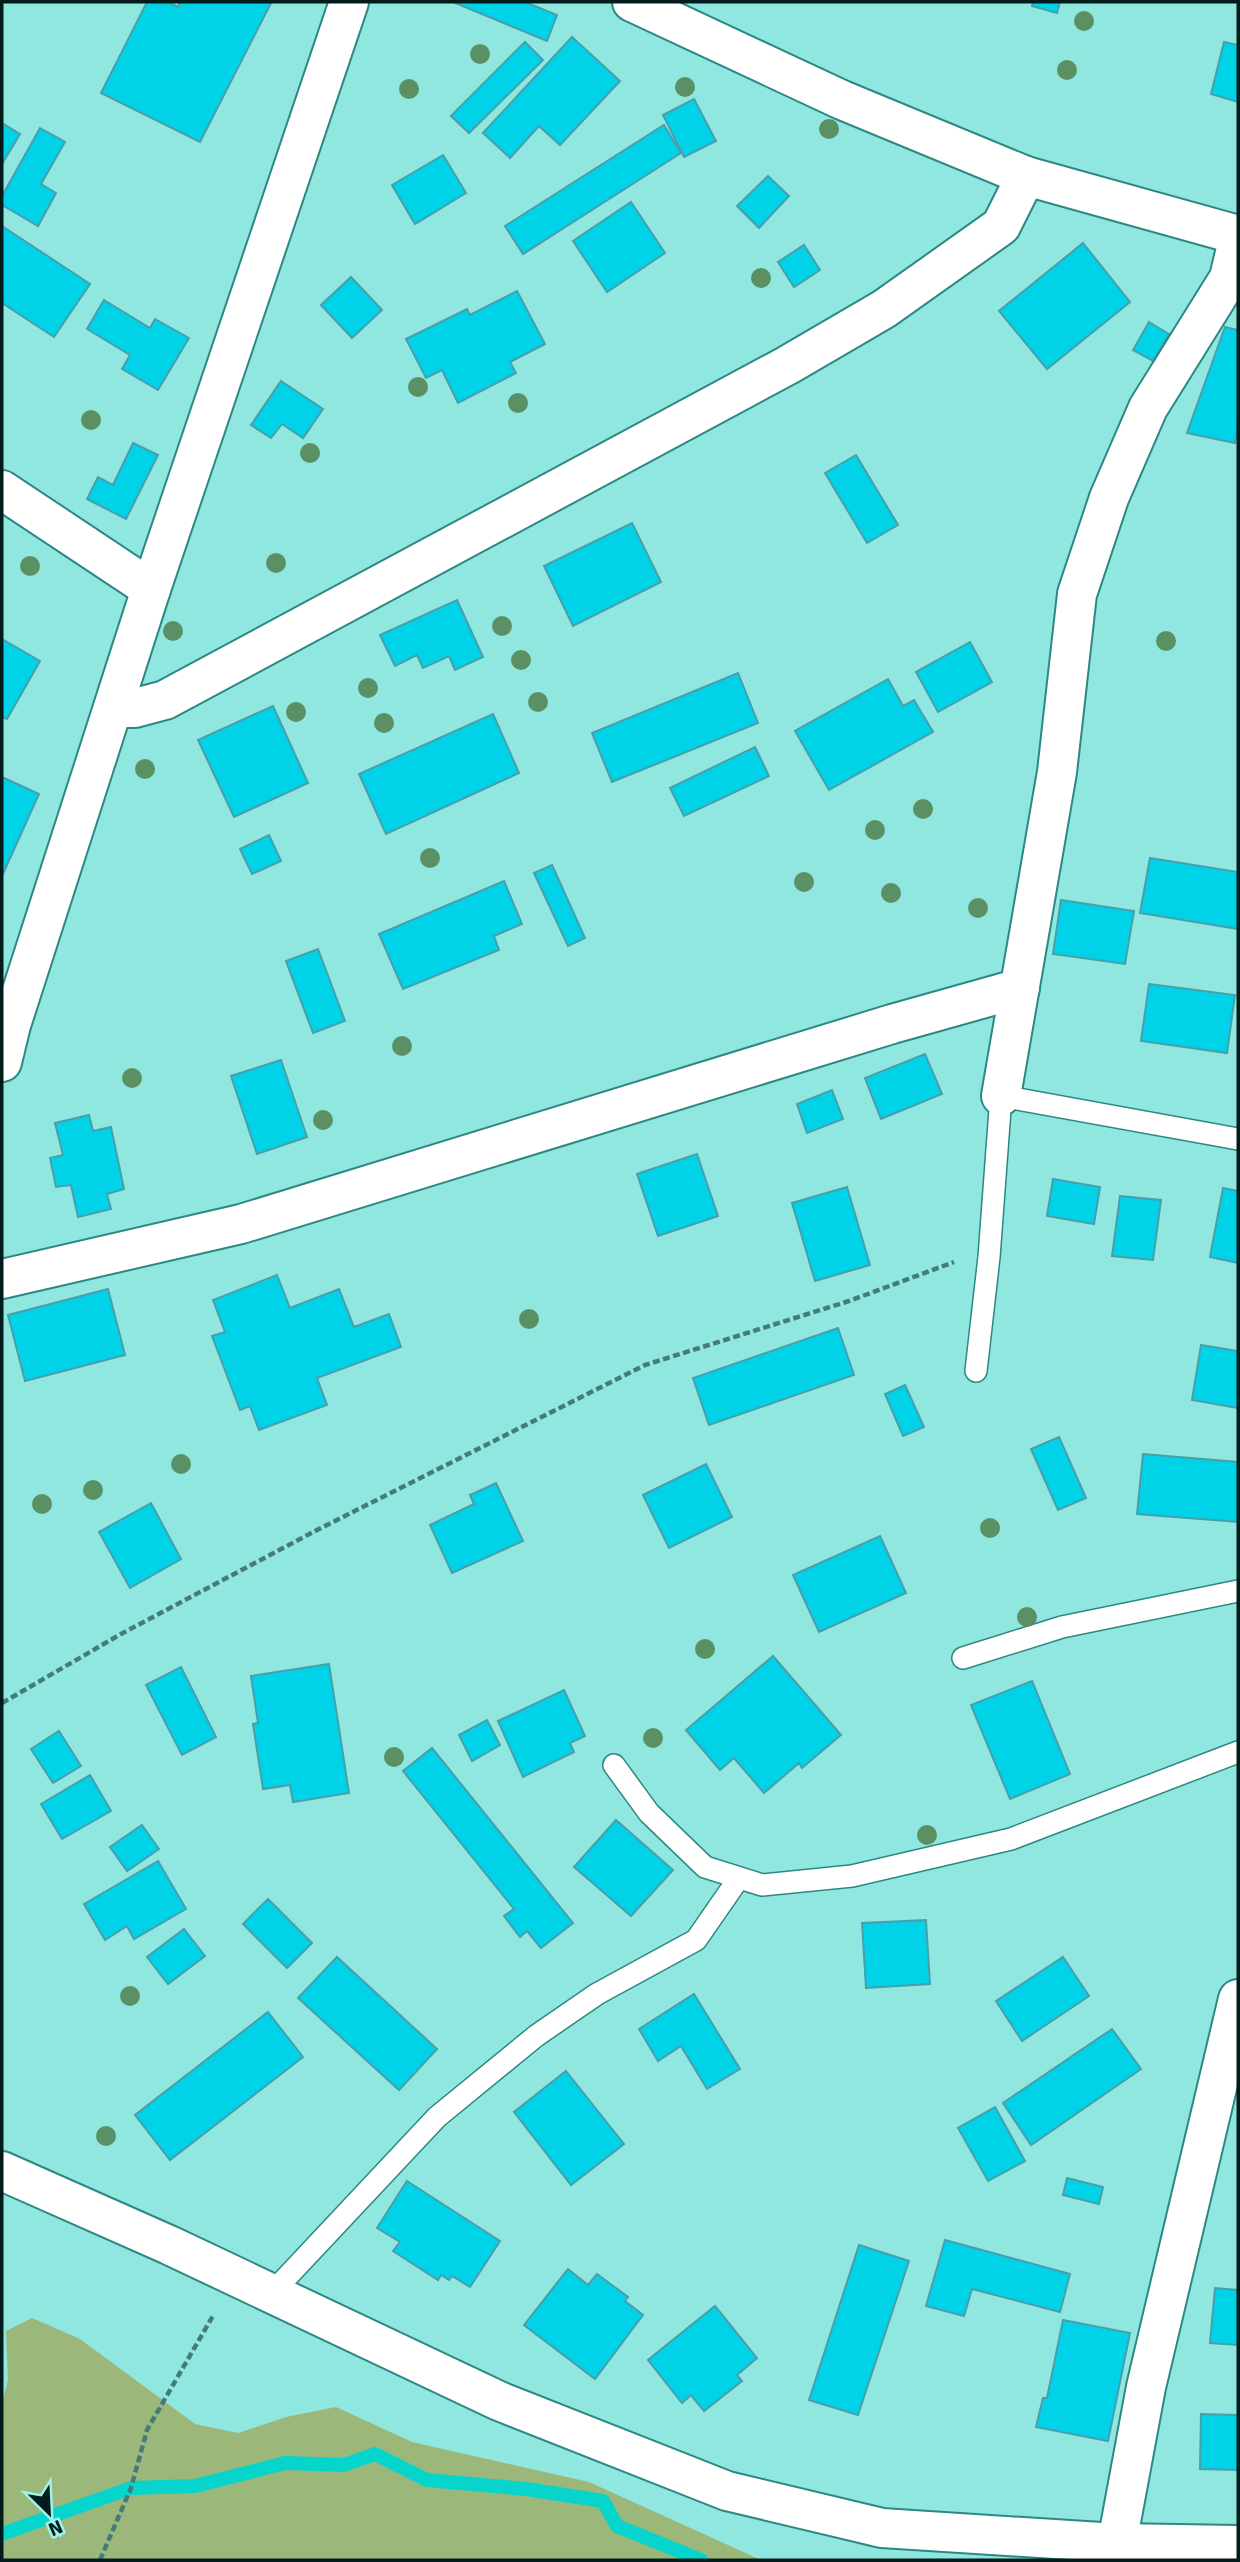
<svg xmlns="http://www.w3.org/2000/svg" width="1240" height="2562" font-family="Signika,sans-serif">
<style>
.green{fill:#9bb77a}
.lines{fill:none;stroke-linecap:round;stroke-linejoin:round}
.stream{stroke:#07d5cb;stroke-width:14}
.building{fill:#00d2e8;stroke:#489fac;stroke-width:2}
.service-casing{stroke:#2c8882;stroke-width:24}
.minor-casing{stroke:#2c8882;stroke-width:42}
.path{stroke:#457c77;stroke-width:4.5;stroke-dasharray:7 3.5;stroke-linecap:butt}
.service{stroke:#fff;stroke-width:21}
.minor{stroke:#fff;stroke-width:38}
.tree{fill:#5b9064}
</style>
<rect width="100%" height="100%" fill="#90e7df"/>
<path class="green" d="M32 2318 80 2339 195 2424 238 2433 286 2417 336 2407 412 2442 589 2482 761 2560H2V2404L8 2380 6 2331Z"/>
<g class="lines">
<path class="stream" d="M2 2534 131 2488 195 2486 285 2463 344 2465 375 2454 427 2480 526 2489 603 2501 617 2526 701 2560"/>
</g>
<g class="building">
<path d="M147 2H168L178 7 180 2 271 3 200 142 101 93Z"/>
<path d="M453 2H525L557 15 547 41Z"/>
<path d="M1033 2H1060L1057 13 1032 6Z"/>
<path d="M572 37 620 81 560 145 539 126 510 158 483 133Z"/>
<path d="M525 42 543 60 469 133 451 116Z"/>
<path d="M1224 42 1238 45V102L1211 94Z"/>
<path d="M694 99 716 141 684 157 663 115Z"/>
<path d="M2 123 20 134 2 164Z"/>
<path d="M664 125 681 153 523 254 505 226Z"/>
<path d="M40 128 65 142 41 184 56 193 38 226 2 205V196Z"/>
<path d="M443 155 466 193 415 224 392 185Z"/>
<path d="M768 176 789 196 759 228 737 206Z"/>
<path d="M631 202 665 253 607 292 573 241Z"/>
<path d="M2 226 90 284 54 337 2 303Z"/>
<path d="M1083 243 1130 302 1047 369 999 311Z"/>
<path d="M804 245 820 270 794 287 778 262Z"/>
<path d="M351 277 382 310 352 338 321 305Z"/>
<path d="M517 291 545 344 510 362 516 373 458 403 442 370 426 378 406 339 467 309 470 315Z"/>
<path d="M104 300 150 328 155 319 189 338 158 390 122 369 130 355 87 329Z"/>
<path d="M1149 322 1169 334 1153 361 1133 350Z"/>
<path d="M1225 327 1238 330V425L1235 443 1187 433Z"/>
<path d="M281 381 323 409 303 438 282 424 271 438 251 425Z"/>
<path d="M133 443 158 455 126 519 87 499 98 477 113 485Z"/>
<path d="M856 455 898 525 867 543 825 473Z"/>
<path d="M632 523 661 582 573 626 544 566Z"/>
<path d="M457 600 483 657 455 670 449 656 423 668 417 655 395 666 380 635Z"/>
<path d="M2 639 40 661 7 719 2 717Z"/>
<path d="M970 642 992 682 938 712 916 672Z"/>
<path d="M738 673 758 723 612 782 592 733Z"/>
<path d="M888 679 903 706 914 700 933 732 829 790 795 731Z"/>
<path d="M273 706 308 783 234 817 198 740Z"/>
<path d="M493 714 519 773 386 834 359 774Z"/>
<path d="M755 747 769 776 684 816 670 788Z"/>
<path d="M2 777 39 794 2 876Z"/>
<path d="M269 835 281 861 252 874 240 849Z"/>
<path d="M1150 858 1238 872V929L1140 913Z"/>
<path d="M552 865 585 938 568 946 534 873Z"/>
<path d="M504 881 522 924 494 936 499 950 403 989 379 934Z"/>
<path d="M1061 900 1134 911 1125 964 1053 954Z"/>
<path d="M318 949 345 1021 313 1033 286 961Z"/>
<path d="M1149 984 1235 995 1227 1053 1141 1041Z"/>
<path d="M925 1054 942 1094 881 1119 865 1078Z"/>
<path d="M281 1060 307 1137 257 1154 231 1076Z"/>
<path d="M832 1090 843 1119 807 1133 797 1104Z"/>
<path d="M89 1115 93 1131 111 1127 124 1189 107 1194 111 1209 78 1217 71 1185 56 1187 50 1158 63 1155 55 1123Z"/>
<path d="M697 1154 718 1216 658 1236 637 1174Z"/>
<path d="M1053 1179 1100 1187 1094 1224 1047 1216Z"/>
<path d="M847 1187 870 1265 815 1281 792 1203Z"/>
<path d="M1223 1188 1238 1191V1263L1210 1257Z"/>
<path d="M1120 1196 1161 1200 1153 1260 1112 1256Z"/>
<path d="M277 1275 290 1308 339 1289 354 1327 389 1314 401 1347 317 1378 327 1405 259 1430 250 1406 240 1410 212 1336 225 1332 213 1300Z"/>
<path d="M108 1289 125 1355 25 1381 8 1315Z"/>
<path d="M838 1328 854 1375 709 1425 693 1378Z"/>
<path d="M1201 1345 1238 1351V1408L1192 1400Z"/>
<path d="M905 1385 924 1427 903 1436 885 1394Z"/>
<path d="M1059 1437 1086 1498 1058 1510 1031 1449Z"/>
<path d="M1143 1454 1238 1462V1522L1137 1514Z"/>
<path d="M706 1464 732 1517 669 1548 643 1495Z"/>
<path d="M496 1483 523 1541 452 1573 430 1525 474 1504 470 1495Z"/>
<path d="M151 1503 181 1559 130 1588 99 1532Z"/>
<path d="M880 1536 906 1593 819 1632 793 1575Z"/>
<path d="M773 1656 841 1735 802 1768 799 1763 764 1793 734 1758 720 1770 686 1730Z"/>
<path d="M329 1664 349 1793 293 1802 290 1785 263 1789 253 1724 258 1723 251 1676Z"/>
<path d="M181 1667 216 1737 182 1755 146 1685Z"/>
<path d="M1032 1681 1070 1774 1010 1799 971 1705Z"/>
<path d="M564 1690 585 1736 570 1743 574 1752 523 1777 498 1721Z"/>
<path d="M487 1720 500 1745 472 1761 459 1735Z"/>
<path d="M59 1731 81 1766 53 1783 31 1749Z"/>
<path d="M432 1748 573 1923 541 1948 527 1931 520 1937 504 1916 514 1909 403 1771Z"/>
<path d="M90 1775 111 1811 62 1839 41 1804Z"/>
<path d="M616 1820 673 1870 631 1916 574 1867Z"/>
<path d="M142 1825 159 1849 127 1871 110 1847Z"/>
<path d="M158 1861 186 1909 134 1939 127 1926 105 1940 84 1904Z"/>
<path d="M268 1899 312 1943 287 1968 243 1924Z"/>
<path d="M926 1920 930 1984 866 1988 862 1923Z"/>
<path d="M184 1929 205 1956 168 1984 147 1957Z"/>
<path d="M337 1957 437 2049 399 2090 298 1998Z"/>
<path d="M1063 1957 1089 1996 1022 2041 996 2001Z"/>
<path d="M694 1994 740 2069 707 2089 681 2046 658 2061 639 2029Z"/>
<path d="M268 2012 303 2057 170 2160 135 2115Z"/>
<path d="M1112 2029 1141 2069 1031 2145 1003 2103Z"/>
<path d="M566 2071 624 2144 571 2185 514 2112Z"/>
<path d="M995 2107 1025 2161 988 2181 958 2128Z"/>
<path d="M1067 2178 1103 2187 1099 2204 1063 2195Z"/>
<path d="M407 2181 500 2241 470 2287 452 2276 449 2280 441 2275 438 2280 393 2251 400 2242 377 2228Z"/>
<path d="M945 2240 1070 2274 1060 2312 972 2289 964 2316 926 2306Z"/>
<path d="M859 2245 909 2261 858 2415 809 2400Z"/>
<path d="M568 2269 588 2285 597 2274 628 2297 625 2301 643 2315 595 2379 524 2325Z"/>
<path d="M1215 2288 1238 2290V2345L1210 2343Z"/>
<path d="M715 2306 757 2358 737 2375 742 2381 704 2411 691 2395 682 2403 648 2360Z"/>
<path d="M1063 2320 1130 2333 1108 2441 1036 2427 1043 2398H1047Z"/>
<path d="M1201 2414 1238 2415V2470L1200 2469Z"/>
</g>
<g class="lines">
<g class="service-casing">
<g id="service">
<path d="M976 1371 989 1257 1001 1096 1238 1139"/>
<path d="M963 1658 1062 1627 1238 1591"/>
<path d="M614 1765 649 1813 705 1867 762 1885 852 1876 1011 1839 1238 1752"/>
<path d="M270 2295 437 2117 536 2036 597 1994 696 1940 739 1878"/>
</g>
</g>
<g class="minor-casing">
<g id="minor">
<path d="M632 2 842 100 1026 176 1238 235"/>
<path d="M2 490 151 589"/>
<path d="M113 708H135L165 700 788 365 884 309 1001 226 1026 176"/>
<path d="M2 1062 11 1025 151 589 349 2"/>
<path d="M1001 1096 1057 772 1077 594 1109 498 1148 408 1229 278 1238 240"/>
<path d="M2 1279 241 1224 892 1024 1020 988"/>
<path d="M2 2171 169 2245 499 2401 727 2491 882 2528 1117 2543 1238 2545"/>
<path d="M1117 2543 1146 2387 1238 1999"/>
</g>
</g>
<g class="path">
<path d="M2 1703 121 1634 317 1530 645 1365 849 1301 954 1262"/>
<path d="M100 2560 131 2488 147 2430 214 2314"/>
</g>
<use href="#service" class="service"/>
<use href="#minor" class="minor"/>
</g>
<g class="tree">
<circle cx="1084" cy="21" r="10"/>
<circle cx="480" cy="54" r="10"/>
<circle cx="1067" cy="70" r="10"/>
<circle cx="685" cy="87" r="10"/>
<circle cx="409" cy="89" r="10"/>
<circle cx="829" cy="129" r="10"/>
<circle cx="761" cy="278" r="10"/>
<circle cx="418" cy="387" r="10"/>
<circle cx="518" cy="403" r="10"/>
<circle cx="91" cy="420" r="10"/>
<circle cx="310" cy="453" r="10"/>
<circle cx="276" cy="563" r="10"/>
<circle cx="30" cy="566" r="10"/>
<circle cx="502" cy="626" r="10"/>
<circle cx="173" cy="631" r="10"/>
<circle cx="1166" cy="641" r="10"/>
<circle cx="521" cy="660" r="10"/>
<circle cx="368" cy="688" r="10"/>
<circle cx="538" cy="702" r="10"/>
<circle cx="296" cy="712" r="10"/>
<circle cx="384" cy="723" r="10"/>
<circle cx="145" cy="769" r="10"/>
<circle cx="923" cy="809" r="10"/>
<circle cx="875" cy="830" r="10"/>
<circle cx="430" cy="858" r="10"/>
<circle cx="804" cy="882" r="10"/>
<circle cx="891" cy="893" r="10"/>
<circle cx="978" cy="908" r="10"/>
<circle cx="402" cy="1046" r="10"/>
<circle cx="132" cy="1078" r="10"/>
<circle cx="323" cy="1120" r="10"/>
<circle cx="529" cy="1319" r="10"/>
<circle cx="181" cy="1464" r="10"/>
<circle cx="93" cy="1490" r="10"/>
<circle cx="42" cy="1504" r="10"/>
<circle cx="990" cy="1528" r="10"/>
<circle cx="1027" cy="1617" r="10"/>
<circle cx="705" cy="1649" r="10"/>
<circle cx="653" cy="1738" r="10"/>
<circle cx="394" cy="1757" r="10"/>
<circle cx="927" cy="1835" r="10"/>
<circle cx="130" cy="1996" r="10"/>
<circle cx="106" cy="2136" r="10"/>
</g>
<rect width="1240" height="2562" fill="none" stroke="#011c1a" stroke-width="7"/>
<g transform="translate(49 2513) rotate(156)" stroke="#9df4ed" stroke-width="5" paint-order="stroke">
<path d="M0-5L12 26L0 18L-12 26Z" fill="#011c1a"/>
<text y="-10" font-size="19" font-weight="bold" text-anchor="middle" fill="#011c1a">N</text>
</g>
</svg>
